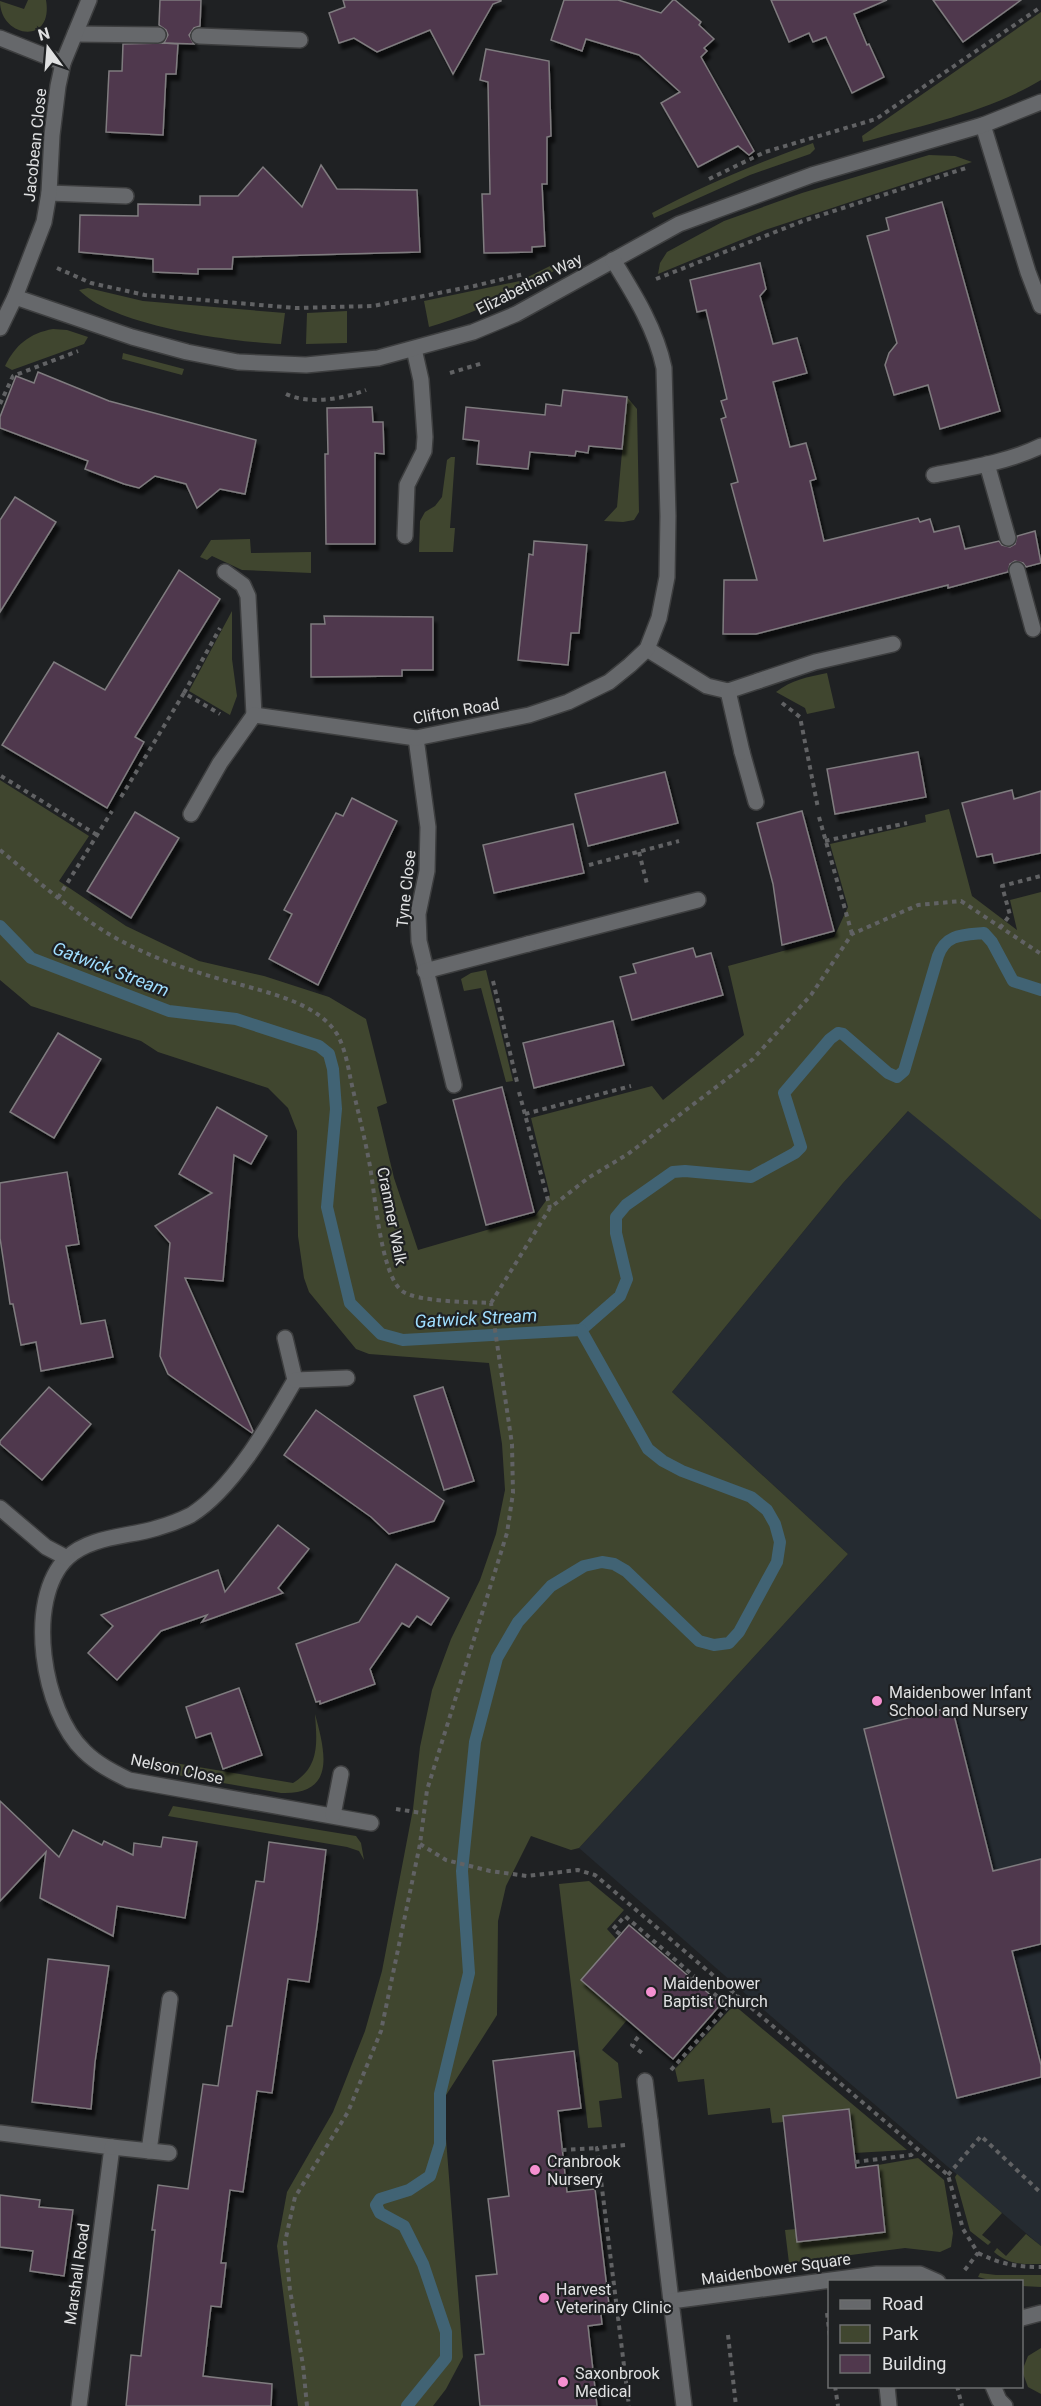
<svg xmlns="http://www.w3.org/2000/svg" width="1041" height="2406" font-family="Roboto,sans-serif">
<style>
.built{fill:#252b31}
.green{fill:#40462f}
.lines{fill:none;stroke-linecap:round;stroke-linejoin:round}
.stream{stroke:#416374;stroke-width:12}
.building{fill:#50384d;stroke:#7f7c7f;stroke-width:1.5;filter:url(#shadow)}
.service-casing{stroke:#3d3e3f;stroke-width:18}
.minor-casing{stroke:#3d3e3f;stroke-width:18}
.path{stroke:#616264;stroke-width:4;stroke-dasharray:4.5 4.5;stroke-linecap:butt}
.service{stroke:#66686b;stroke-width:15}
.minor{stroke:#66686b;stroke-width:15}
.poi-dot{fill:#f590d1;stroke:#1f2123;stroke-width:2}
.labels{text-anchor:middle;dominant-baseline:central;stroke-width:4.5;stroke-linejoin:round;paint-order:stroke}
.street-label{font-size:16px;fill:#e0e1e2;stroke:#1f2123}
.poi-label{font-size:16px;fill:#e0e1e2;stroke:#1f2123;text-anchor:start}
.water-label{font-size:18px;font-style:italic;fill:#a0deff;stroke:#1f2123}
</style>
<defs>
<filter id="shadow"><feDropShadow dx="3.5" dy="6" stdDeviation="1.5" flood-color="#0009"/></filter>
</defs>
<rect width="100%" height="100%" fill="#1f2123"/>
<path class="built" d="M909 1110 1041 1220V2246L779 2023 579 1848 848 1554 672 1392 843 1183Z"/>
<g class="green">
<path d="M28 0H46C54 46 0 38 0 1L24 9Z"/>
<path d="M1041 12V80C988 112 922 125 863 142L862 136Z"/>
<path d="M813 143 815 149 810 154 750 175 654 218 652 213C704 185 757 163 813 143Z"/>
<path d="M929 155 955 156 972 162 765 230 658 274 660 263 667 252 724 221 802 193Z"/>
<path d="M560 261 565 265C521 289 478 313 429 327L424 301 520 281Z"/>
<path d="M88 288 143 301 285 313 281 344C232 342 113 326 79 290Z"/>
<path d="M347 311V343L306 344 307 313Z"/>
<path d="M53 329 67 330 88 337 84 344 12 370 5 366C15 345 30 333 53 329Z"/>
<path d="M123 353 184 369 182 375 122 359Z"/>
<path d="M627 397 637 409 639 512 634 520 623 522 604 521 617 507Z"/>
<path d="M451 457H455L450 528H455L453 552H419L420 521 425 512 435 506 442 497 447 460Z"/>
<path d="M250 539 251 553 311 552V573L242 570 212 556 207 560 200 557 211 540Z"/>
<path d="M232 611V659L237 696 230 715 189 691Z"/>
<path d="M827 673 835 708 807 714 805 708 776 692C791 680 808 677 827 673Z"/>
<path d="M0 780 89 836 59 881 126 926 199 961 264 976 329 997 366 1019 387 1103 377 1107 394 1178 418 1250 535 1216 550 1195 531 1118 652 1086 663 1100 744 1035 728 966 834 937 848 907 830 844 926 822 925 815 949 809 972 896 1017 930 1010 900 1041 892V1220L908 1111 843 1183 672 1392 848 1554 579 1848 571 1850 531 1836 506 1886 498 1921 497 2015 443 2100 463 2357 446 2389 433 2406H298L277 2246 287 2192 333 2112 365 2031 382 1971 413 1809 420 1747 432 1690 451 1639 480 1580 496 1534 505 1490 502 1444 489 1363 369 1354 356 1349 309 1292 304 1278 298 1236 297 1131 288 1108 268 1088 158 1052 141 1041 31 1006 0 980Z"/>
<path d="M486 970 513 1081 506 1082 481 988 464 991 461 979 471 973Z"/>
<path d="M315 1714C325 1751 337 1795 281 1793L160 1772 163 1761 293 1783C320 1767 317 1742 315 1714Z"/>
<path d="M173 1806 356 1836 361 1843 364 1860 359 1851 347 1847 168 1816Z"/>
<path d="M589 1881 624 1910 607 1929 616 1939 581 1980 627 2020 602 2050 618 2063 622 2098 599 2101 602 2127 588 2128 559 1884Z"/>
<path d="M734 2005 907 2150 854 2153 848 2109 784 2116V2122L772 2123 770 2108 708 2115 704 2079 678 2082 675 2069Z"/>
<path d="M918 2158 944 2180 953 2233 951 2247 940 2252 905 2248 789 2263 785 2230 796 2229 798 2242 885 2232 878 2165Z"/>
<path d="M957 2174 1002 2213 982 2235 991 2242 988 2245 970 2231 955 2177Z"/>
<path d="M1026 2234 1041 2246V2264C1022 2264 1009 2265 994 2252L997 2248 1006 2256Z"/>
<path d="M980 2273 996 2275H1041V2287L1022 2286V2282L993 2281 978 2277Z"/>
<path d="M1041 2348V2394L1028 2387 1022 2371 1028 2356Z"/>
</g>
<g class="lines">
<g class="stream">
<path d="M0 926 31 958 169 1011 236 1019 319 1046 329 1054 333 1069 336 1109 327 1207 350 1303 381 1334 403 1340 581 1330"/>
<path d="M581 1330 620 1296 627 1279 616 1233V1217L626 1205 673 1172 685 1171 751 1177 795 1153 801 1147 784 1093 830 1039 838 1033 843 1034 888 1073 897 1077 904 1071 938 956C946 934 962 935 984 933L992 942 1013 981 1041 990"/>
<path d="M407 2406 446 2358V2332L423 2264 404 2226 380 2213 376 2205 380 2199 409 2190 430 2176 440 2144V2094L469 1973 462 1871 475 1742 497 1658 518 1622 551 1586 584 1566 602 1562 614 1564 626 1571 699 1641 714 1645 729 1643 739 1632 777 1562 780 1542 775 1524 767 1510 751 1497 682 1471 663 1461 648 1449 581 1330"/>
</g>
</g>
<g class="building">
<path d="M160 0H201L200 26 194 28 189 35 194 44 164 43 168 35 166 30 159 25Z"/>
<path d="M343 0H501V1L493 4 453 74 430 30 377 52 354 38 339 43 329 13 345 7Z"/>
<path d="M564 0H618L661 13 673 0H675L701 22 699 25 714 39 704 48 707 51 701 57 754 151 749 155 738 146 698 167 661 103 680 92 639 55 586 39 582 51 551 40Z"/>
<path d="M771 0H887L854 14 867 45 869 44 884 77 852 93 826 37 813 42 809 33 789 42Z"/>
<path d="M933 0H1021L963 42Z"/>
<path d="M163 43 178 44 176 74H166L163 135 106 132 109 71H122L123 44Z"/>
<path d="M486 49 549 61 551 136 547 137V184H542L545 246 532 247V252L484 253 482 194H490L488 82 480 80Z"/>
<path d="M321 165 337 189 417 190 420 252 233 257 232 269H198V274L153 272V259L79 252 80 215 138 216V204L200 205V196H238L263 167 302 207Z"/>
<path d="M942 202 1000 411 940 429 928 385 894 395 885 365 889 353 897 343 867 236 889 230 886 218Z"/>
<path d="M760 263 766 289 760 296 773 344 797 338 807 373 773 382 790 447 806 443 816 479 810 481 824 541 918 518 920 522 930 519 934 532 959 526 965 549 999 541 1002 545 1010 547 1015 544 1017 536 1035 531 1041 563 1026 567 1023 563 1015 561 1010 564 1008 572 948 588V585L756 634H723L724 580H757L731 484 738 482 721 419 726 417 721 401 727 399 706 310 697 312 690 280Z"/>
<path d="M38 372 109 401 256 440 245 494 220 489 197 508 186 484 155 476 139 488 124 484 85 469 88 461 0 428V417L16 376 34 383Z"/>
<path d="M563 390 627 397 622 449 589 446 588 453 576 451 575 456 530 452 528 469 477 464 479 441 463 439 466 407 545 415 546 404 561 406Z"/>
<path d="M372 407 373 422H383L384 454 375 453V544H326L325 454H328L327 408Z"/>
<path d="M15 497 56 522 0 612V520Z"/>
<path d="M534 541 587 545 579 633H571L568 665 518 660 529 554 533 555Z"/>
<path d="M179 570 220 599 135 737 144 742 107 808 2 745 54 662 105 690Z"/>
<path d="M324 616 433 617V670H402V676L311 677V624H325Z"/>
<path d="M918 752 926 797 835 814 827 769Z"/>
<path d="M665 772 678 823 588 846 575 794Z"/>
<path d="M1012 790 1014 799 1041 791V853L994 863 992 854 977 857 962 803Z"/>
<path d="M352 798 397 821 318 985 269 959 292 914 284 910 336 813 343 816Z"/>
<path d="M802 811 834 931 782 945 773 884 757 823Z"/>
<path d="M135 812 179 838 131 918 87 891Z"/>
<path d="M573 824 584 873 494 893 483 845Z"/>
<path d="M693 948 696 957 711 953 723 995 632 1020 620 977 636 973 633 964Z"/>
<path d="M613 1021 624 1065 534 1088 523 1043Z"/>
<path d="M58 1033 101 1059 54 1138 10 1112Z"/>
<path d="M502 1087 534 1212 486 1225 453 1100Z"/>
<path d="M217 1107 267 1136 251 1164 234 1155 223 1281 185 1278 253 1431 252 1433 168 1374 160 1356 170 1243 155 1226 212 1193 179 1174Z"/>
<path d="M67 1172 79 1244 66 1246 81 1324 105 1320 113 1357 41 1371 36 1342 21 1345 13 1304H10L0 1238V1183Z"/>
<path d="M49 1387 91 1424 42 1480 0 1444V1441Z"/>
<path d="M443 1387 474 1481 444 1490 414 1396Z"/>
<path d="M316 1410 444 1501 434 1521 389 1534 371 1517 284 1455Z"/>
<path d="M278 1525 309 1549 278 1588 283 1593 202 1622 207 1615 161 1631 117 1680 88 1653 113 1626 101 1615 218 1570 225 1592Z"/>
<path d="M396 1564 449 1598 431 1625 417 1616 409 1627 402 1623 370 1669 375 1684 320 1704V1701L316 1702 296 1644 359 1622Z"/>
<path d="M239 1688 262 1755 223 1769 211 1733 196 1738 186 1707Z"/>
<path d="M952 1707 993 1871 1041 1859V1944L1012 1951 1041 2065V2077L957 2098 864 1729Z"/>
<path d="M0 1801 59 1857 73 1830 102 1845 104 1841 133 1855 134 1843 161 1847 163 1837 197 1842 185 1918 117 1906 113 1936 40 1898 46 1852 0 1901Z"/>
<path d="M269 1842 326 1850 317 1926 309 1982 288 1979 272 2093 257 2091 243 2192 230 2190 221 2263H226L221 2307 211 2306 203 2376 272 2384 271 2406H126L131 2355 141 2356 155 2230H152L158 2185 188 2189 203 2084 218 2086 227 2026H232L256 1881 264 1882Z"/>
<path d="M629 1925 721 2004 673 2059 581 1980Z"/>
<path d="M48 1959 109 1966 95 2062 91 2109 32 2102Z"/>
<path d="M574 2051 581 2108 558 2111 567 2192 595 2189 609 2305 600 2306 602 2324 588 2326 597 2406H480L475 2355 484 2354 476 2276 497 2274 488 2199 509 2196 493 2061Z"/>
<path d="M849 2109 856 2168 878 2165 885 2232 797 2242 783 2116Z"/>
<path d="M0 2195 40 2200 39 2207 73 2210 64 2276 30 2271 33 2251 0 2247Z"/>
</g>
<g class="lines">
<g class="service-casing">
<g id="service">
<path d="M75 34 158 35"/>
<path d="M199 36 300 40"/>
<path d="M49 193 126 196"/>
<path d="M987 464 1008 538"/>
<path d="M405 536 407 485 424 451 425 437 421 380 414 349"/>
<path d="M1017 570 1033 629"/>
<path d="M758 681 815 662 893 644"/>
<path d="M742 752 756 802"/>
<path d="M528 944 698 900"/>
<path d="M645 2081 650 2121"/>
<path d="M149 2151 170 1999"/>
</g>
</g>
<g class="minor-casing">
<g id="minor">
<path d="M0 38 63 63"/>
<path d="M983 125 1028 272 1041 306"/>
<path d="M15 297 132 337 187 352 238 362 306 365 378 358 473 332 516 314 679 224 812 175 983 125 1041 102"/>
<path d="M0 328 15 297 44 222 49 193 52 135 58 86 63 63 89 0"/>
<path d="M934 475C970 468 1008 462 1041 446"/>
<path d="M225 572 243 585 248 596 254 715"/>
<path d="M647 649 707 686 728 691 758 681"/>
<path d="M728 691 742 752"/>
<path d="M416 738 428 827 427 871 418 914 419 941 454 1085"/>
<path d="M191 814 220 763 254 715 416 738 529 715 568 702 609 682 630 665 647 649 659 618 667 577 668 516 664 368C656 329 634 294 613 260"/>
<path d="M425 971 528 944"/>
<path d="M285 1338 295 1380C270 1423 234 1488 191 1515 181 1520 168 1525 157 1528 128 1537 90 1536 67 1558 24 1600 43 1712 84 1751 97 1764 113 1772 129 1780L371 1823"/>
<path d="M295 1380 347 1378"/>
<path d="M0 1508 46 1547 67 1558"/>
<path d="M333 1815 341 1774"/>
<path d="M650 2121 671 2301"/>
<path d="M0 2133 112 2147 79 2406"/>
<path d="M112 2147 169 2153"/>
<path d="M1022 2318 1041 2313"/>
<path d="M887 2386 889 2406"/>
<path d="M993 2386 999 2400 1005 2406"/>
<path d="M684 2406 671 2301 877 2274H920L938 2282"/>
</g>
</g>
<g class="path">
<path d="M709 179 765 152 876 119 1041 7"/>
<path d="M57 268 91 283 145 295 295 308 373 306 474 286 524 274"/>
<path d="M656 279 803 221 966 168"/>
<path d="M450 373 483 363"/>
<path d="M286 394C309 405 343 399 366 390"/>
<path d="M0 404 13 376 78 351"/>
<path d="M184 693 220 628"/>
<path d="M782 703 800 717 818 808"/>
<path d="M1 776 97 835"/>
<path d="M121 797 184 693 220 714"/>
<path d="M819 817 852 934"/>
<path d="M825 841 907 823"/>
<path d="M0 850C35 879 69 909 107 933 149 958 196 973 242 985 273 994 318 1004 337 1034 345 1048 348 1066 351 1081 357 1108 364 1134 369 1161 375 1190 380 1274 402 1291 416 1302 472 1302 491 1303"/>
<path d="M639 852 647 884"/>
<path d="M589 865 679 841"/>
<path d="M58 898 112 811"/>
<path d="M1000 928 1010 915 1002 886 1041 876"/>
<path d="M493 981 517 1082"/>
<path d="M519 1092 550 1208"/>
<path d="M525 1114 631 1086"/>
<path d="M491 1303 550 1208 588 1178 628 1154 753 1059 811 995 852 934 918 905 961 901 1041 954"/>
<path d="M396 1809 422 1813"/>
<path d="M420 1844 446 1860 490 1871 527 1876 578 1870 595 1875 948 2175 963 2229 978 2253 964 2271"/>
<path d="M620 1934 613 1929 625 1916 727 2005"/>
<path d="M638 2037 632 2045 642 2053"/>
<path d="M671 2070 738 1995"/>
<path d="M625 2145 597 2148 629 2406"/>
<path d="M562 2150 597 2148"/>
<path d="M855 2162 911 2155 917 2149"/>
<path d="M948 2175 981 2136 1041 2193"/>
<path d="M978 2253C1000 2264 1017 2267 1041 2267"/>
<path d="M827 2313 830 2337"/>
<path d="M728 2335 736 2406"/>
<path d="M835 2386 838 2406"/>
<path d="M957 2386 962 2406"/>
<path d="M307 2406 303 2365 290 2290 285 2242 295 2197 348 2112 381 2031 420 1844 427 1790 507 1533 513 1493 512 1444 491 1303"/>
</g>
<use href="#service" class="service"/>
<use href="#minor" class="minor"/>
</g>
<g class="poi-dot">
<circle cx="877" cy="1701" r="6"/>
<circle cx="651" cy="1992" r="6"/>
<circle cx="535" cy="2170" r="6"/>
<circle cx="544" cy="2298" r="6"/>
<circle cx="563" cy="2382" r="6"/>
</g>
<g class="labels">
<g class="street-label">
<text transform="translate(35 145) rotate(-84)">Jacobean Close</text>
<text transform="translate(529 284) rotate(-27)">Elizabethan Way</text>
<text transform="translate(456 711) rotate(-10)">Clifton Road</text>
<text transform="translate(406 889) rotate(-84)">Tyne Close</text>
<text transform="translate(392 1216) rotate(79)">Cranmer Walk</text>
<text transform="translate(177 1769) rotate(12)">Nelson Close</text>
<text transform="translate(776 2269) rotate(-8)">Maidenbower Square</text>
<text transform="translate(77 2274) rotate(-82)">Marshall Road</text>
</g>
<g class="poi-label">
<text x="889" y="1692">Maidenbower Infant<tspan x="889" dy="18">School and Nursery</tspan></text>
<text x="663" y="1983">Maidenbower<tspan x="663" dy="18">Baptist Church</tspan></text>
<text x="547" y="2161">Cranbrook<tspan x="547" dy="18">Nursery</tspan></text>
<text x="556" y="2289">Harvest<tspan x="556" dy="18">Veterinary Clinic</tspan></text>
<text x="575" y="2373">Saxonbrook<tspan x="575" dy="18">Medical</tspan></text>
</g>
<g class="water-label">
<text transform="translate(111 969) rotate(21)">Gatwick Stream</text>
<text transform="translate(476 1318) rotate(-3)">Gatwick Stream</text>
</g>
</g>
<rect x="828" y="2280" width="195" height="108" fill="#1f2123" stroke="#6c6e6f" stroke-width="1.5"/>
<rect x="840" y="2300" width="30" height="9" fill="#66686b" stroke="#6c6e6f" stroke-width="1.5"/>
<text x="882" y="2310" font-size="18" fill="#e0e1e2">Road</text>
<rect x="840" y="2325" width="30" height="18" fill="#40462f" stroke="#6c6e6f" stroke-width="1.5"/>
<text x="882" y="2340" font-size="18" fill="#e0e1e2">Park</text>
<rect x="840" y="2355" width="30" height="18" fill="#50384d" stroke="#6c6e6f" stroke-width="1.5"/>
<text x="882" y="2370" font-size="18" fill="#e0e1e2">Building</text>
<g transform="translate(48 48) rotate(344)" stroke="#1f2123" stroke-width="4.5" paint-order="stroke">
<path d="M0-4.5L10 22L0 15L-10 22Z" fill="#e0e1e2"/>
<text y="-9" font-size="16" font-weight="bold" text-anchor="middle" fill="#e0e1e2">N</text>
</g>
</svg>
